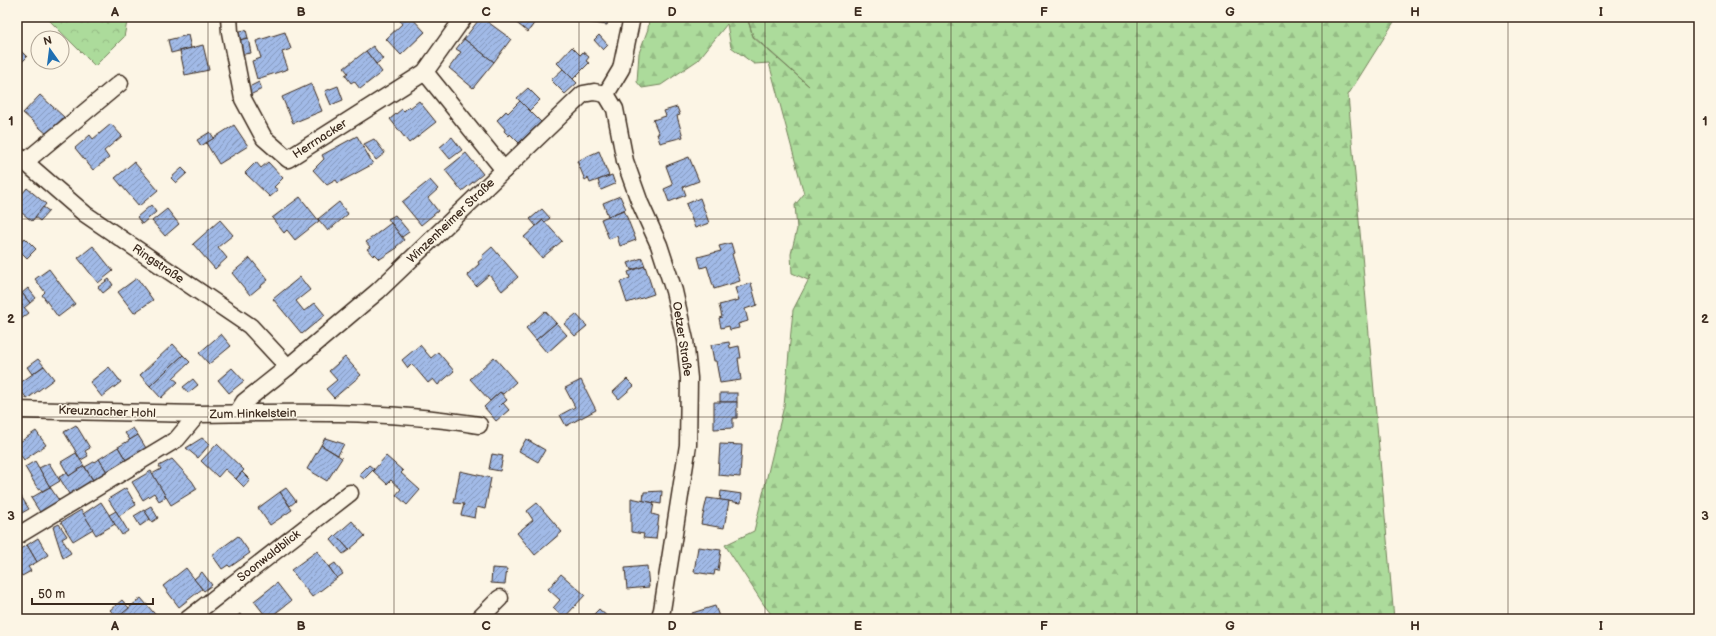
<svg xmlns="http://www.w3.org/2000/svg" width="1716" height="636" font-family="'Balsamiq Sans',sans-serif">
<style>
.forest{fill:url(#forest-firs);stroke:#74825c}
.park{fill:url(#park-crowns);stroke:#74825c}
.building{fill:url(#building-hatch);stroke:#3b2a1e}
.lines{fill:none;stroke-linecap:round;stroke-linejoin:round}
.street-casing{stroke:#3b2a1e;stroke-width:19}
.street{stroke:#fcf5e5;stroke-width:16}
.grid{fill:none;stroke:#3b2a1e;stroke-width:1;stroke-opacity:0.55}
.labels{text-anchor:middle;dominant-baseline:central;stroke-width:3;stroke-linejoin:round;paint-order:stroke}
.street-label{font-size:12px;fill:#3b2a1e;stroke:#fcf5e5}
.neatline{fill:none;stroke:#3b2a1e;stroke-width:1.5}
.grid-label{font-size:13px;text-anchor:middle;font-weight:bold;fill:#3b2a1e}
</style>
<defs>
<pattern id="forest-firs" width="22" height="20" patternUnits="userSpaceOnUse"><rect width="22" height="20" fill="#acdb9b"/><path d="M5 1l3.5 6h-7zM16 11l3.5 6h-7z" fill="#95bc85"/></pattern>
<pattern id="park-crowns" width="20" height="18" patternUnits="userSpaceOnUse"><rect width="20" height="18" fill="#acdb9b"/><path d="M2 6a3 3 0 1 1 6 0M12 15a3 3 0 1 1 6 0" fill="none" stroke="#95bc85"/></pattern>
<pattern id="building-hatch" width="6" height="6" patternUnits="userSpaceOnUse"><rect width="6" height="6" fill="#a1bae7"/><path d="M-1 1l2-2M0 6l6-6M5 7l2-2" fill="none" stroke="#8497bb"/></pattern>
</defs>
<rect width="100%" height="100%" fill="#fcf5e5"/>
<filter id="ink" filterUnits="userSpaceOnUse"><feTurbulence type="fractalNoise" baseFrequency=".025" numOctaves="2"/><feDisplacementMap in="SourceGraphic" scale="8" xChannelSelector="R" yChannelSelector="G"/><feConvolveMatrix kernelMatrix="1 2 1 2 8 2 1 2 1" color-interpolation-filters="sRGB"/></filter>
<g filter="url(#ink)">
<path class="forest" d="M649 17H747L753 37 809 86 753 36 747 17H1397L1348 95 1394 619H775L764 605 725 545 754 531 784 406 793 310 811 275 808 280 792 273 791 254 797 229 795 205 804 194 769 63 754 64 731 47 727 24 698 60 661 85 642 88 637 82 639 53 648 29Z"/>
<path class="park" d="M46 17H128L124 37 95 66Z"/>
<g class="building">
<path d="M404 17H411L425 32 401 55 386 39 402 24 400 21Z"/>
<path d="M481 17 511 39 494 62 464 39Z"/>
<path d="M509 17H535L537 19 528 32Z"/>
<path d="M582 17H609L607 25 581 21Z"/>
<path d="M246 30 248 38 235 41 233 32Z"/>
<path d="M285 32 291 49 282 52 288 69 257 79 252 61 261 58 256 41Z"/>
<path d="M188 35 191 48 171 53 168 40Z"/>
<path d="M599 35 608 45 603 50 594 40Z"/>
<path d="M248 38 251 53 238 55 235 41Z"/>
<path d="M464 39 494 62 473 88 449 68 461 52 456 49Z"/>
<path d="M203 45 209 70 185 75 180 51Z"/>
<path d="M373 46 383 59 376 64 366 51Z"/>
<path d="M17 47 27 57 17 67Z"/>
<path d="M572 47 580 55 583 52 589 57 586 61 589 63 573 79 557 63Z"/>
<path d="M366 51 382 72 360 89 354 81 351 83 345 75 348 73 344 68Z"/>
<path d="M563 69 577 83 565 94 551 80Z"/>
<path d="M259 82 262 89 250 95 247 88Z"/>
<path d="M311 84 322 111 293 123 282 97Z"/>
<path d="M338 86 343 100 331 105 325 91Z"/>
<path d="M528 88 540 100 529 111 517 98Z"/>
<path d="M40 95 64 117 48 135 23 113Z"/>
<path d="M419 101 436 122 409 143 390 119 402 109 404 111 409 106 410 108Z"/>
<path d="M520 101 541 122 519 143 510 134 509 136 504 131 505 129 497 120 506 111 508 113Z"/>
<path d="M677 107 680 115 677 116 683 137 660 143 657 134H659L653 120 666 116 664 111Z"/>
<path d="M111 124 122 136 104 151 109 158 93 170 75 148 90 135 93 139Z"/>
<path d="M234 125 248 146 219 164 206 143Z"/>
<path d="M210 132 214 138 201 146 197 140Z"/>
<path d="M357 136 373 164 338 183 336 180 327 185 313 170 324 159 322 155Z"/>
<path d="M452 137 462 150 450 159 440 147Z"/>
<path d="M374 139 385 153 376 160 364 144Z"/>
<path d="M599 151 609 176 590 183 588 178 585 180 577 161Z"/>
<path d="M466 153 483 174 462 191 445 170Z"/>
<path d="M689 157 699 181 683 187 686 195 669 202 664 189 673 185 666 166Z"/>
<path d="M134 162 158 190 139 206 115 178Z"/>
<path d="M256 162 261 168 268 162 283 178 274 187 278 190 270 197 245 173Z"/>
<path d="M182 168 187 173 176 183 171 178Z"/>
<path d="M612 175 615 184 601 190 598 180Z"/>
<path d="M430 180 438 189 428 198 438 211 421 225 402 202Z"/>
<path d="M27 188 46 204 32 221 17 209V200Z"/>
<path d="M620 196 626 209 608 216 603 203Z"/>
<path d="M300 197 319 221 295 240 287 230 284 233 272 218Z"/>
<path d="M700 198 709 223 695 228 686 204Z"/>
<path d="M339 202 348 214 328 231 318 219Z"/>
<path d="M151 205 156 212 142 224 137 217Z"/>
<path d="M43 207 49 211 40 221 35 217Z"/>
<path d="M167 209 179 224 165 236 152 221Z"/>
<path d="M542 209 550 218 545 222 543 220 536 226 530 219Z"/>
<path d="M624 210 636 240 620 246 617 236 609 239 601 219Z"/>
<path d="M395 215 409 232 402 237 388 219Z"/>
<path d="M220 220 233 235 218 247 227 258 215 269 193 244Z"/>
<path d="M543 220 562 241 542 258 524 237Z"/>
<path d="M391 223 404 240 396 247 397 248 380 259 375 254 373 256 367 249 370 247 366 242Z"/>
<path d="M25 238 36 249 27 258 17 248V245Z"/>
<path d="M731 243 734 253 732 254 740 281 714 289 707 266 701 268 698 257 721 251 719 246Z"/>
<path d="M93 246 113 271 98 283 78 258Z"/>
<path d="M492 247 518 277 502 291 489 275 476 286 467 275 479 264 478 262 483 258 482 256Z"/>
<path d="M250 258 268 280 250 295 232 273Z"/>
<path d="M642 258 645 266 631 270 628 263Z"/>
<path d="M645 266 654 294 627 303 620 282 630 278 628 272Z"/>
<path d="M49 269 75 304 58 317 42 295 45 292 35 279Z"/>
<path d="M300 277 310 290 296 301 304 311 315 303 325 315 302 334 273 299Z"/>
<path d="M137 278 153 300 134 313 118 292Z"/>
<path d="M109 279 113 285 103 293 98 287Z"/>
<path d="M751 283 757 305 745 309 748 321 738 324 739 328 730 330 729 326 721 328 719 318 722 317 719 305 739 300 735 288Z"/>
<path d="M28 288 36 298 30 303 22 293Z"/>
<path d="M22 293 30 303 24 308 17 299V297Z"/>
<path d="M17 299 29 313 20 320 18 318 17 319Z"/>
<path d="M545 311 556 323 536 340 526 328Z"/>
<path d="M576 314 587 326 575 336 564 324Z"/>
<path d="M556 323 567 335 547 353 536 340Z"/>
<path d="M221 334 231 346 209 364 199 353Z"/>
<path d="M729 342 730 348 739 346 741 358H738L741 380 720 383 716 361H714L711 345Z"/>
<path d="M173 344 183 355 150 386 140 375Z"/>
<path d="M420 345 431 358 438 352 454 371 438 385 433 379 428 383 412 364 408 368 402 360Z"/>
<path d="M183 355 190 362 173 378 178 382 161 398 150 386Z"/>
<path d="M345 357 361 375 334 398 326 389 337 380 329 371Z"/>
<path d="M494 357 516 382 503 394 500 392 490 401 470 379Z"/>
<path d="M38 359 44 366 32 374 27 367Z"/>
<path d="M44 366 54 379 27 399 17 385Z"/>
<path d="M109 367 121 382 102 397 90 382Z"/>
<path d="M232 368 244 381 229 393 218 380Z"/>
<path d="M193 379 198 385 188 393 183 387Z"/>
<path d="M627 379 634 386 619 399 613 392Z"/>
<path d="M581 380 596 410 566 426 560 415 575 407 565 388Z"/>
<path d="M500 392 507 400 491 415 484 407Z"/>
<rect x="720" y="393" width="17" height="9"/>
<path d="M714 402H737V418H733V428L714 429Z"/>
<path d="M503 403 509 410 496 421 491 415Z"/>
<path d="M76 425 90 448 85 451 88 456 81 460 64 432Z"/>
<path d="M133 428 138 435 130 440 125 433Z"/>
<path d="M36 431 46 445 24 460 17 450V444Z"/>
<path d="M138 435 149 453 129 465 118 447Z"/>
<path d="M202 438 210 444 198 458 186 448Z"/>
<path d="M325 438 344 444 338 455 321 445Z"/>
<path d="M526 439 545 450 538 462 519 451Z"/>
<path d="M217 444 244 470 236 479 225 469 218 477 201 461Z"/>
<path d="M720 444 742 445 740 477 718 475Z"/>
<path d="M321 445 342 458 327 481 307 469Z"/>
<path d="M118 447 129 465 110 477 99 459Z"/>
<path d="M76 453 84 466 69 476 61 462Z"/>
<path d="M492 454 503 456 500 471 489 469Z"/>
<path d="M386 456 403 471 401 473 420 490 407 505 396 495 401 489 391 480 387 484 373 471Z"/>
<path d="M99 459 110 477 96 485 85 467Z"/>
<path d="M172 459 192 481 197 489 171 505 152 474 161 469 159 466Z"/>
<path d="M35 461 50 487 42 491 40 488 38 489 25 467Z"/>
<path d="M49 463 60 481 50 487 39 468Z"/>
<path d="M369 465 374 469 364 479 359 475Z"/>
<path d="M84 466 96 485 72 499 59 477 67 473 69 476Z"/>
<path d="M151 471 166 497 159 501 154 493 143 500 132 482Z"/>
<path d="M460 471 491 478 485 509 477 507 475 518 461 515 464 504 454 503Z"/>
<path d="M242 472 250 480 244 487 236 479Z"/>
<path d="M50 487 62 505 43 517 31 498Z"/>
<path d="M126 488 136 505 119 516 108 499Z"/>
<path d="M286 488 296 501 290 506 280 492Z"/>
<path d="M662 491 661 504 643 501 644 492Z"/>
<path d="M721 491 742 494 741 503 720 500Z"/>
<path d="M280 492 292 510 270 525 258 508Z"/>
<path d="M19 493 29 509 20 514 17 510V494Z"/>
<path d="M631 498 654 503 652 514 659 516 656 539 643 538 644 534 631 532Z"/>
<path d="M707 498 729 501 724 528 701 524Z"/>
<path d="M101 502 115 524 96 535 83 514Z"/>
<path d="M537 503 562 532 535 555 517 533 533 520 527 511Z"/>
<path d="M151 506 158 518 152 522 144 510Z"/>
<path d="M81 510 93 529 73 541 61 522Z"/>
<path d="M144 510 150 519 140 526 134 516Z"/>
<path d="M116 511 128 531 122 535 109 515Z"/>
<path d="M352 521 365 536 349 550 336 535Z"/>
<path d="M59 524 67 536 62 539 71 553 63 558 53 527Z"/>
<path d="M336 535 349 550 343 554 331 540Z"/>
<path d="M238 536 250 553 230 567 228 565 222 569 212 555Z"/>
<path d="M38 538 48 555 37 562 27 545Z"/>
<path d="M27 545 37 562 28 567 31 571 22 576 17 569V551Z"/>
<path d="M698 547 721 550 718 571 715 570 714 575 694 572Z"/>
<path d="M317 551 337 578 312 597 291 570Z"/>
<path d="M335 563 343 574 337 578 329 567Z"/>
<path d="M647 566 649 587 627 589 625 568Z"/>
<path d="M186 568 202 589 179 607 163 586Z"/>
<path d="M492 568 507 569 505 584 491 583Z"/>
<path d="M202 572 212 585 204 591 194 579Z"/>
<path d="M561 574 585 595 564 618 553 608 560 600 548 589Z"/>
<path d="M277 583 291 601 268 619 254 601Z"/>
<path d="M141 598 159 619H123L120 615Z"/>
<path d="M122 600 129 608 117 618 110 610Z"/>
<path d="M715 606 720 619H694L692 613Z"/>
<path d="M599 609 610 619H589Z"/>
<path d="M240 614 244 619H233Z"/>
</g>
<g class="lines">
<g class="street-casing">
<g id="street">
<path d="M229 17 230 32 243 99 264 138 288 159 425 72 464 17"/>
<path d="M425 72 504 170"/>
<path d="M606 94 615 109 625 161 640 203 659 245 674 291 685 340 689 378 688 445 662 610 659 619"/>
<path d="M606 94 621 69 632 17"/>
<path d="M17 155 85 214 250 326 288 367"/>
<path d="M25 162 120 83"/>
<path d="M17 410 198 414"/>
<path d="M237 413 244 402 288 367 378 291 583 94 594 92 606 94"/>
<path d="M17 536 177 439 198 414C291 412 387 410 479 425"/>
<path d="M188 619 350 493"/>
<path d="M479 619 500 598"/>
</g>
</g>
<use href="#street" class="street"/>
</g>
</g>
<path class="grid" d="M208 17V619M394 17V619M579 17V619M765 17V619M951 17V619M1137 17V619M1322 17V619M1508 17V619M17 219H1699M17 417H1699"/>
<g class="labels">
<g class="street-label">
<text transform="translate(320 139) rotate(-33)">Herrnacker</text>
<text transform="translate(451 221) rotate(-44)">Winzenheimer Straße</text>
<text transform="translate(158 264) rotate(34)">Ringstraße</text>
<text transform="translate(682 339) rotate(81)">Oetzer Straße</text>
<text transform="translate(107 412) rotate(2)">Kreuznacher Hohl</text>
<text transform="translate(253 414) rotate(-1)">Zum Hinkelstein</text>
<text transform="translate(269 556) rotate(-38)">Soonwaldblick</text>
</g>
</g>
<rect width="1716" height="636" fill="none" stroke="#fcf5e5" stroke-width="44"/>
<g transform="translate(50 50) rotate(346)"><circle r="19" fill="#fcf5e5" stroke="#afa495"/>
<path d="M0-3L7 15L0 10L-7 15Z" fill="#1f6fb2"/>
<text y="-6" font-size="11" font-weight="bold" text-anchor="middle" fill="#3b2a1e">N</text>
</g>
<path d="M32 598v6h121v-6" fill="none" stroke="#3b2a1e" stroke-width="2"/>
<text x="38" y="598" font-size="12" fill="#3b2a1e" stroke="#fcf5e5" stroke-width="3" paint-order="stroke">50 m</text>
<rect x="22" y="22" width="1672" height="592" class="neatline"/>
<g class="grid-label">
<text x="115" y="16">A</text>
<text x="301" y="16">B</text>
<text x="486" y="16">C</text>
<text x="672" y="16">D</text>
<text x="858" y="16">E</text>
<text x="1044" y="16">F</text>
<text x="1230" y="16">G</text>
<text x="1415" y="16">H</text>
<text x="1601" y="16">I</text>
<text x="11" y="125">1</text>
<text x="1705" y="125">1</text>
<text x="11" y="323">2</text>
<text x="1705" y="323">2</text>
<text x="11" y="520">3</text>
<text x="1705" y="520">3</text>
<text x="115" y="630">A</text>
<text x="301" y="630">B</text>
<text x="486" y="630">C</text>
<text x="672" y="630">D</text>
<text x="858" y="630">E</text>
<text x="1044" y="630">F</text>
<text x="1230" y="630">G</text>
<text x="1415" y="630">H</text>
<text x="1601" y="630">I</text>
</g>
</svg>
